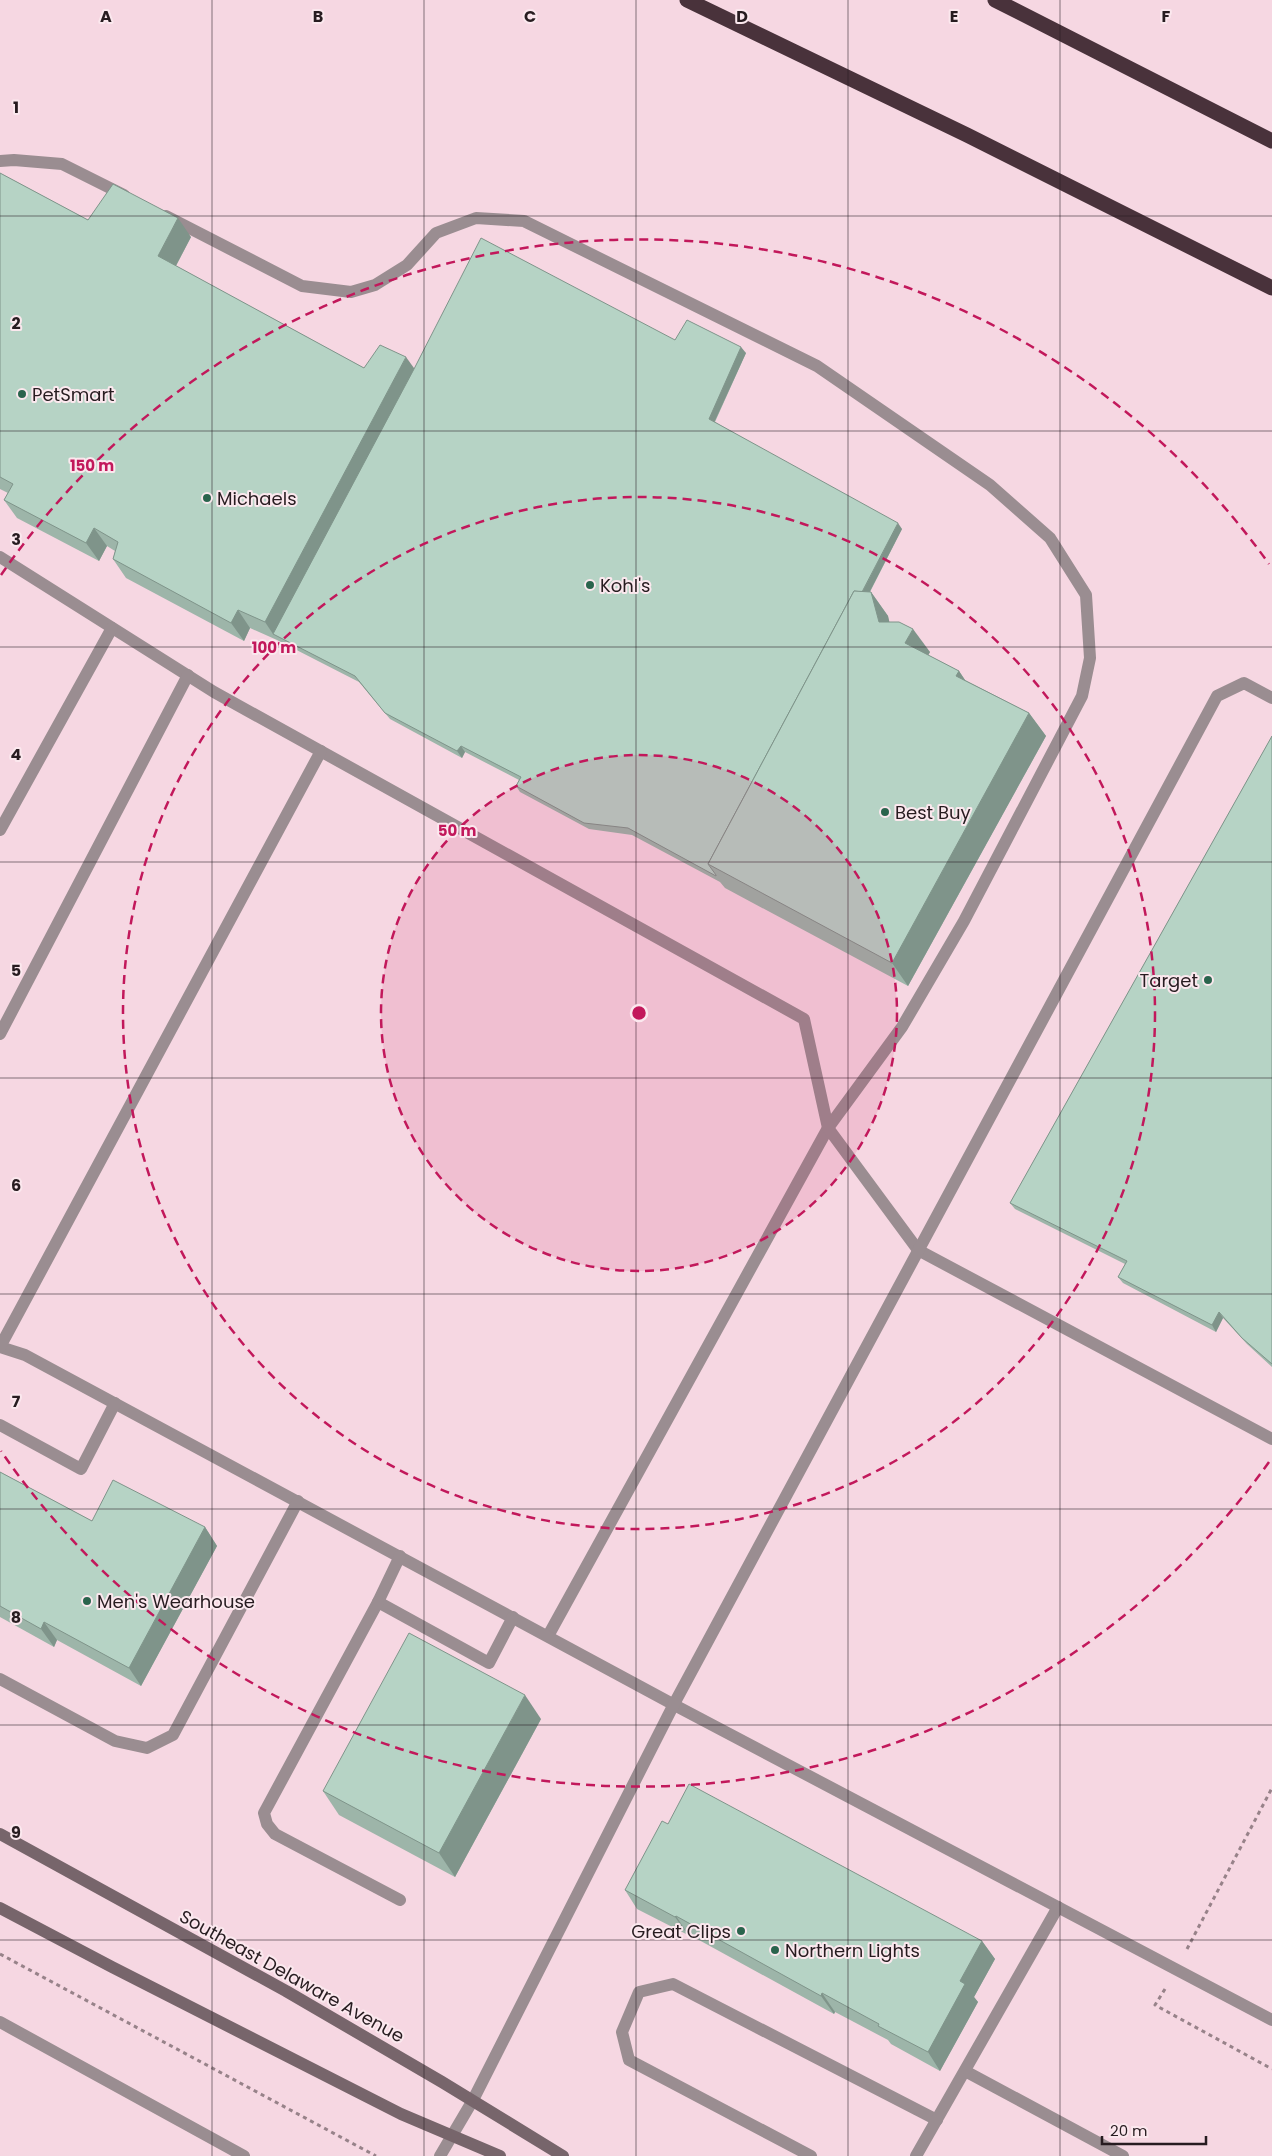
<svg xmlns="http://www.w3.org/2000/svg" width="1272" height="2156" font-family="Poppins,sans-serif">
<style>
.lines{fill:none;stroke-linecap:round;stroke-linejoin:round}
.path{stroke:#978289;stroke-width:3;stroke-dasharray:4 4;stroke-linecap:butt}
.lane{stroke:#9a8d91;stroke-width:12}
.secondary{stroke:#77656b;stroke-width:12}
.highway{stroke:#49323b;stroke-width:15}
.wall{fill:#9db5a9}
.shaded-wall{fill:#7f948a}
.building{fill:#b6d3c5;stroke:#7f948a}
.grid{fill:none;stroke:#271c20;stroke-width:1;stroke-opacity:0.55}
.ring{fill:none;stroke:#c2185b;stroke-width:2.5;stroke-dasharray:9 6}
.poi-dot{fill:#2a644d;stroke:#fbe8ee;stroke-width:2}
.labels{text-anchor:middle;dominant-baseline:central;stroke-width:4;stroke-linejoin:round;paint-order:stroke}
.poi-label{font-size:18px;fill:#271c20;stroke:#fbe8ee;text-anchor:start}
.street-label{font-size:18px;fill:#271c20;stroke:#fbe8ee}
.grid-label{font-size:16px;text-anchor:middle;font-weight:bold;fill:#271c20;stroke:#fbe8ee;stroke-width:4;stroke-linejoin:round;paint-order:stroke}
.centre{fill:#c2185b;stroke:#fbe8ee;stroke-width:2.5}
.ring-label{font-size:15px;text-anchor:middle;font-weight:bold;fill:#c2185b;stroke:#fbe8ee;stroke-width:4;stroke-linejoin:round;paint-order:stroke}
</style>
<rect width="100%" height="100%" fill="#f6d7e2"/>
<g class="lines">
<g class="path">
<path d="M1187 1949 1272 1788"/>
<path d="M0 1954 376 2156"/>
<path d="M1165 1989 1155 2005 1272 2069"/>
</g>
<g class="lane">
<path d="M0 161 14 160 62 164 124 195"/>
<path d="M166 216 302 286 351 292 375 285 407 265 436 233 476 218 524 221 817 366 990 485 1050 538 1086 595 1090 658 1082 696 964 921 902 1027 828 1128 548 1636"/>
<path d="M0 557 214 692 804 1019 828 1128 918 1250 1272 1439"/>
<path d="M0 830 112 628"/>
<path d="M0 1034 188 675"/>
<path d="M0 1347 25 1355 680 1708 1272 2020"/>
<path d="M0 1347 321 751"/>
<path d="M0 1425 81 1469 115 1403"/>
<path d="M400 1556 378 1602 489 1663 513 1617"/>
<path d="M378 1602 264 1813 267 1824 275 1834 400 1900"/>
<path d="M0 1679 115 1741 147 1748 173 1735 298 1501"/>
<path d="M0 2022 244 2156"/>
<path d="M965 2071 1123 2156"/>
<path d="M440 2156 473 2100 674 1704 1217 696 1244 683 1272 698"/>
<path d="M811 2156 629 2060 622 2032 639 1992 673 1984 937 2120"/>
<path d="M916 2156 1058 1907"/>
</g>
<g class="secondary">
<path d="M0 1834 286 1991 442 2082 563 2156"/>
<path d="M0 1908 112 1967 401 2114 500 2156"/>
</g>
<g class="highway">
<path d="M687 0 967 135 1272 288"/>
<path d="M995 0 1272 141"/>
</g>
</g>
<g class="wall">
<path d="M0 173 88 220 191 237 176 266 364 368 414 369 675 340 746 353 715 422 902 529 870 592H871L888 616 889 622 930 652 928 655 959 671 965 680 1029 713 1046 736 908 986 725 888 720 882 632 835 589 829 520 792 516 786 519 780 465 752 462 758 390 719 359 682 277 640 250 628 244 641 126 578 113 559 115 551 107 546 99 561 17 518 4 500 8 493 0 489Z"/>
<path d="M1272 736V1367L1247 1344 1223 1318 1216 1332 1123 1283 1118 1277 1125 1264 1015 1209 1010 1203Z"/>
<path d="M0 1472 92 1521 205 1527 217 1546 141 1686 57 1640 54 1647 0 1617Z"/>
<path d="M541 1719 455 1877 339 1815 323 1791Z"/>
<path d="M668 1824 982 1941 995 1959 974 1997 978 2002 940 2071 891 2044 888 2040 835 2012 834 2014 688 1934V1935L637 1909 625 1890Z"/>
</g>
<g class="shaded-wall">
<path d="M178 218 191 237 171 275 158 256Z"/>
<path d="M741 347 746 353 713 425 709 419Z"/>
<path d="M406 357 419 375 273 634 265 622Z"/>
<path d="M898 523 902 529 725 873 719 870Z"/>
<path d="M94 528 107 546 99 561 86 543Z"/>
<path d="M871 592 888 616 895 646 879 622Z"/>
<path d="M238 610 250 628 244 641 231 623Z"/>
<path d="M913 629 930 652 922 667 905 643Z"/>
<path d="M959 671 975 695 956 676Z"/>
<path d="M1029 713 1046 736 908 986 892 963Z"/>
<path d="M461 746 465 752 462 758 457 751Z"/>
<path d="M1219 1312 1223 1318 1216 1332 1212 1325Z"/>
<path d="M205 1527 217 1546 141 1686 129 1668Z"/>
<path d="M44 1622 57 1640 54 1647 41 1629Z"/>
<path d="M525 1695 541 1719 455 1877 439 1853Z"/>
<path d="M676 1916 688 1934V1935L675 1917Z"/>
<path d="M982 1941 995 1959 974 1997 978 2002 940 2071 928 2052 960 1981Z"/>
<path d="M822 1993 835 2012 834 2014 821 1996Z"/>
</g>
<g class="building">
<path d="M0 173 88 220 113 184 178 218 158 256 364 368 380 345 406 357 265 622 238 610 231 623 113 559 118 542 94 528 86 543 4 500 13 484 0 477Z"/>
<path d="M481 238 675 340 687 320 741 347 709 419 898 523 862 592 854 591 708 864 716 875V876L628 828 584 823 516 786 521 777 461 746 457 751 385 713 355 676 273 634 414 369Z"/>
<path d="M854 591 871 592 879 622H899L913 629 905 643 959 671 956 676 1029 713 892 963 708 864Z"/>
<path d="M1272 736V1364L1242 1338 1219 1312 1212 1325 1118 1277 1127 1261 1010 1203Z"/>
<path d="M0 1472 92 1521 113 1480 205 1527 129 1668 44 1622 41 1629 0 1606Z"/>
<path d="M409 1633 525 1695 439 1853 323 1791Z"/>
<path d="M689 1784 982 1941 960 1981 965 1984 928 2052 878 2026 879 2024 822 1993 821 1996 676 1916 675 1917 625 1890 662 1821 668 1824Z"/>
</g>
<path class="grid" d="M212 0V2156M424 0V2156M636 0V2156M848 0V2156M1060 0V2156M0 216H1272M0 431H1272M0 647H1272M0 862H1272M0 1078H1272M0 1294H1272M0 1509H1272M0 1725H1272M0 1940H1272"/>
<circle cx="639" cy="1013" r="258" fill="#c2185b" fill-opacity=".12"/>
<g class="ring">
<circle cx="639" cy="1013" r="258"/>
<circle cx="639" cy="1013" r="516"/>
<path d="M1269 1462A774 774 0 0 1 1 1451M1 575A774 774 0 0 1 1269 564"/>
</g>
<g class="poi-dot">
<circle cx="22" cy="394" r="5"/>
<circle cx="207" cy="498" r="5"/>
<circle cx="590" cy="585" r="5"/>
<circle cx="885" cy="812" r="5"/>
<circle cx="1208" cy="980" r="5"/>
<circle cx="87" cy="1601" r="5"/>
<circle cx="741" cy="1931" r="5"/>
<circle cx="775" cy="1950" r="5"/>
</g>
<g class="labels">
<g class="poi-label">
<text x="32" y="394">PetSmart</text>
<text x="217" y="498">Michaels</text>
<text x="600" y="585">Kohl's</text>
<text x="895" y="812">Best Buy</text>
<text x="1198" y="980" text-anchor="end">Target</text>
<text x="97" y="1601">Men's Wearhouse</text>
<text x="731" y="1931" text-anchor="end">Great Clips</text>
<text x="785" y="1950">Northern Lights</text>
</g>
<g class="street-label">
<text transform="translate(292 1976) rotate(29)">Southeast Delaware Avenue</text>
</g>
</g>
<g class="grid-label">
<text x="106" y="22">A</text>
<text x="318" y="22">B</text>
<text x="530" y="22">C</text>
<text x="742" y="22">D</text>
<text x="954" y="22">E</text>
<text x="1166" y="22">F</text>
<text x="16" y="113">1</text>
<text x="16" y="329">2</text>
<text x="16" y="545">3</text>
<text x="16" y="760">4</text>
<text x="16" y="976">5</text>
<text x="16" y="1191">6</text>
<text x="16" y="1407">7</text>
<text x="16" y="1623">8</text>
<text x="16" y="1838">9</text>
</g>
<circle cx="639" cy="1013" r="8" class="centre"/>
<g class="ring-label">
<text x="92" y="471">150 m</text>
<text x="274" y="653">100 m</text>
<text x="457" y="836">50 m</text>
</g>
<path d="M1102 2136v8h104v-8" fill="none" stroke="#271c20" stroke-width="2.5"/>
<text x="1110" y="2136" font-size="15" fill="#271c20" stroke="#fbe8ee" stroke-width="4" paint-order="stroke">20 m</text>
</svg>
